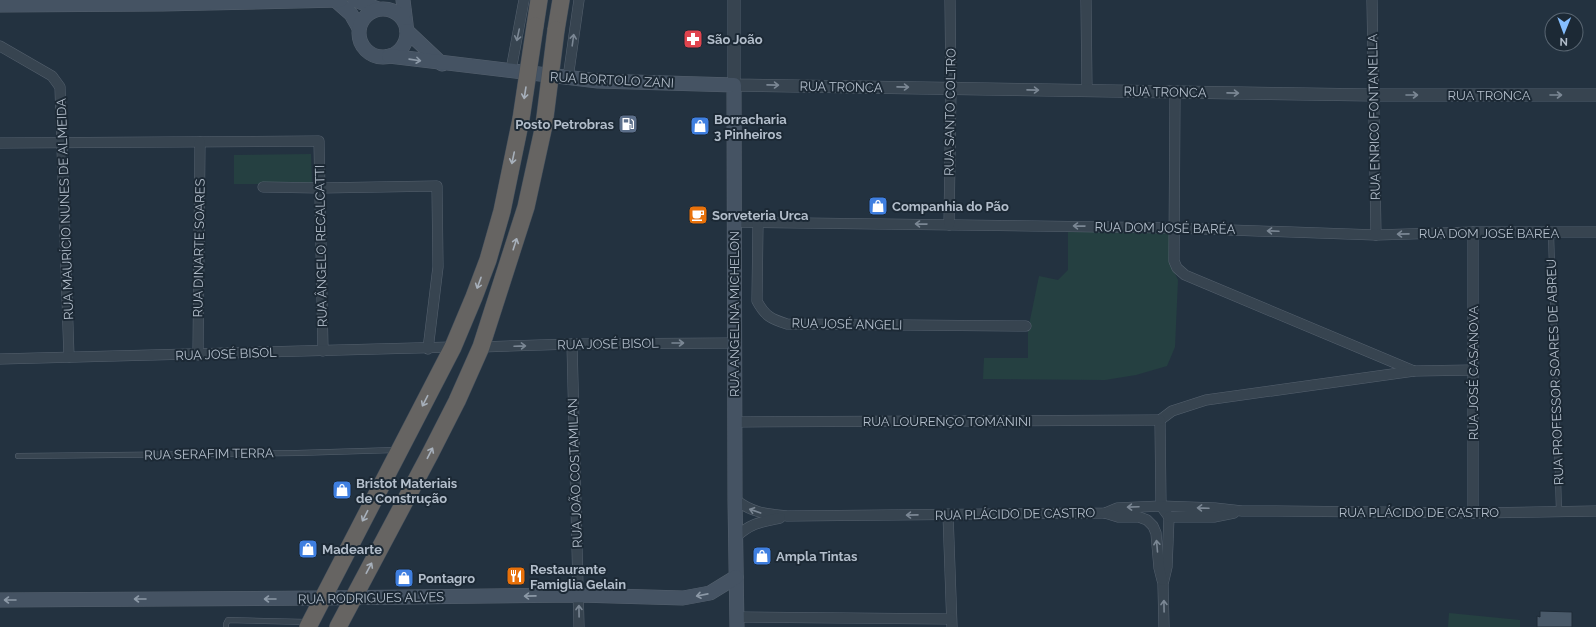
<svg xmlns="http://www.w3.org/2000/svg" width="1596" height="627" font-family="Raleway,sans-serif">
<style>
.green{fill:#254041}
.building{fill:#495969;stroke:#1e2b37}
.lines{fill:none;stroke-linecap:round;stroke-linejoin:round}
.service-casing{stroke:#55616e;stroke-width:6}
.minor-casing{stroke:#55616e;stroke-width:11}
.tertiary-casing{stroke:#55616e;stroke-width:13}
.secondary-casing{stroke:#55616e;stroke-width:15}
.trunk-casing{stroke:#424e5b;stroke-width:18}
.service{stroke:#374450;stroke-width:5}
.minor{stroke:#374450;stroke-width:10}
.tertiary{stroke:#374450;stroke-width:12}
.secondary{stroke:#455363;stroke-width:14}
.trunk{stroke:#666462;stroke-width:17}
.trunk-bridge-casing{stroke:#424e5b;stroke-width:18;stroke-linecap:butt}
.trunk-bridge{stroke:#666462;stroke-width:17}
.oneway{stroke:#7b8794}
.oneway2{stroke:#8c99a7}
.oneway3{stroke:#a7b0bb}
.labels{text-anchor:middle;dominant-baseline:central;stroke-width:4;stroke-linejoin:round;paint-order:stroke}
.poi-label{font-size:13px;font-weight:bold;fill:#b3becb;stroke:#1c2935;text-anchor:start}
.street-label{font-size:13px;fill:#b3becb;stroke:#1c2935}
</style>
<rect width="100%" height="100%" fill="#233240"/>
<g class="green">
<path d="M311 154 312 184H234V155Z"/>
<path d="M1068 228 1172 230 1173 269 1178 280 1175 347 1167 366 1136 375 1105 380 983 379 984 358H1028V330L1039 276 1058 280 1068 270Z"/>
<path d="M1449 613 1520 620V627H1448Z"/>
</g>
<path class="building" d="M1540 611 1572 612V627H1537V616L1540 617Z"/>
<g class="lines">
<g class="service-casing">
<g id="service">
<path d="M1551 233 1559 512"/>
<path d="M18 456 297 453 395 450"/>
<path d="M226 627V624L228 620 307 622"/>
</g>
</g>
<g class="minor-casing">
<g id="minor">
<path d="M1086 0 1087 90"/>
<path d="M1372 0 1376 235"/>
<path d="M0 46 52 76 60 87 69 357"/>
<path d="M511 70 524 0"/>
<path d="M568 78 579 0"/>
<path d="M1175 92 1174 261 1177 268 1185 275 1414 371"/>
<path d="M0 143 319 141 323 351"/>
<path d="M263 187 320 188 437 186 438 267 428 349"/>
<path d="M734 222 1174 228 1376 235 1473 232H1596"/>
<path d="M758 222 757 301C765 316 771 319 787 324L1026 326"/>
<path d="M949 225 951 88 950 0"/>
<path d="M1473 232V513"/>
<path d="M572 344 579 627"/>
<path d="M481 347 572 344 735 343"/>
<path d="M198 355 200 142"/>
<path d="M0 359 453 347"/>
<path d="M1160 420 1172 411 1206 400 1414 371 1473 370"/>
<path d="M1160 420 1161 506 1169 517 1167 567 1163 584 1164 627"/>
<path d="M734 422 1160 420"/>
<path d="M735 499C751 513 767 514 788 516L1105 513 1117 508 1161 506 1215 508 1242 511H1276L1473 513 1596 511"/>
<path d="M1105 513 1118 517H1139L1147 520 1153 526 1156 533 1159 568 1162 580"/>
<path d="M948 514 952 627"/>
<path d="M1169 517H1214L1234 513"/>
<path d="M736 537C751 523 761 522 780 518"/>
<path d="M738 617 951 619"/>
</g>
</g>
<g class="tertiary-casing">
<path id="tertiary" d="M734 0V85L1373 95H1596"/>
</g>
<g class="secondary-casing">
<g id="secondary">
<path d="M335 0 351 14 359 28"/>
<path d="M355 0 378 9"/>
<path d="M403 0 406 24"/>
<path d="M0 5 162 4 340 0"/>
<circle cx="383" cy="33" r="24"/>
<path d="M407 31 442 64"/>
<path d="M389 56 598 81 734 85 735 499 737 627"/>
<path d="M0 600 323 598 579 595 683 598 710 593 736 577"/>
</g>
</g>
<g class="trunk-casing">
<g id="trunk">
<path d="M535 26 539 0"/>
<path d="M556 30 561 0"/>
<path d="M308 627 453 347 474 297 488 260 502 211 521 119"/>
<path d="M338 627 430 454 457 401 481 347 526 207 544 125"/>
</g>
</g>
<use href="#service" class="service"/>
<use href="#minor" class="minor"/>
<use href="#tertiary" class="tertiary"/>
<use href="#secondary" class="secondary"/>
<use href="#trunk" class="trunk"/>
<g class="trunk-bridge-casing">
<g id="trunk-bridge">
<path d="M521 119 535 26"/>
<path d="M544 125 556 30"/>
</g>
</g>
<use href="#trunk-bridge" class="trunk-bridge"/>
</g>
<defs><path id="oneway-shaft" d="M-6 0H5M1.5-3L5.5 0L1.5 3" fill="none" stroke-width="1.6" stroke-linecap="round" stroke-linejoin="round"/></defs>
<g class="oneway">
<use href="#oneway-shaft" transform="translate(518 35) rotate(102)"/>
<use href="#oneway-shaft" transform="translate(573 40) rotate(-82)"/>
<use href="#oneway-shaft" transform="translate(773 85) rotate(1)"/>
<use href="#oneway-shaft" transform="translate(903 87) rotate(1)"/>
<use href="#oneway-shaft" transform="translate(1033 90) rotate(1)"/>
<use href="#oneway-shaft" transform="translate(1233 93) rotate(1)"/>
<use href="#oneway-shaft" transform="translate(1412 95)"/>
<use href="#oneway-shaft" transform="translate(1556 95)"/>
<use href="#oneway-shaft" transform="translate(921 224) rotate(-179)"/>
<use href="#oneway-shaft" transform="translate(1079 226) rotate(-179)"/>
<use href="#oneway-shaft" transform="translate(1273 231) rotate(-178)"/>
<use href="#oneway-shaft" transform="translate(1403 234) rotate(179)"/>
<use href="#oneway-shaft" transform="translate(678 343)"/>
<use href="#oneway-shaft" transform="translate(520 346) rotate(-2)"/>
<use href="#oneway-shaft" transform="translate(1133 507) rotate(178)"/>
<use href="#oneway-shaft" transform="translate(1203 508) rotate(-178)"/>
<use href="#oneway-shaft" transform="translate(755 511) rotate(-161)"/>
<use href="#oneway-shaft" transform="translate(912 515) rotate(179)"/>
<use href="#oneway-shaft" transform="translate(1157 546) rotate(-95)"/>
<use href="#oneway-shaft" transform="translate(1164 606) rotate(-91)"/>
<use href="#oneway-shaft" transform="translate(579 611) rotate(-91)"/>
</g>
<g class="oneway2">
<use href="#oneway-shaft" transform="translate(415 60) rotate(8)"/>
<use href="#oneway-shaft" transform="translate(702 595) rotate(169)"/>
<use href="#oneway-shaft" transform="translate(530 596) rotate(179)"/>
<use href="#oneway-shaft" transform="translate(140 599) rotate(180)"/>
<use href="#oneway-shaft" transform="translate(270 599) rotate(180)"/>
<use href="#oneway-shaft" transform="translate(10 600) rotate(180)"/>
</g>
<g class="oneway3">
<use href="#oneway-shaft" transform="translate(525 93) rotate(99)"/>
<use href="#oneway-shaft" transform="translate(513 158) rotate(102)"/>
<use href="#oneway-shaft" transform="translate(515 244) rotate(-72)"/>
<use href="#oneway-shaft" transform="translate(479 283) rotate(110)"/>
<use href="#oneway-shaft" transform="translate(425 401) rotate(117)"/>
<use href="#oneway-shaft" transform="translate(430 453) rotate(-63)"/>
<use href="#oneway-shaft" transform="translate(365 516) rotate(117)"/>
<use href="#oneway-shaft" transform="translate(369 568) rotate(-62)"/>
</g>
<defs>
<g id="pharmacy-square" transform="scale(1)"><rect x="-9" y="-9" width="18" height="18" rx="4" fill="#e0444e" stroke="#1c2935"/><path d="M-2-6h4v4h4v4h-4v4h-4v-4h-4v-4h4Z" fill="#fff"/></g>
<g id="fuel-square" transform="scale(1)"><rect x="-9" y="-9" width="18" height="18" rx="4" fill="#5c6f8a" stroke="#1c2935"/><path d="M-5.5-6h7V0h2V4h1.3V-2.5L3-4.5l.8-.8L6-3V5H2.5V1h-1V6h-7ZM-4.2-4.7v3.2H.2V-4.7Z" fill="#fff"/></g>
<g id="shop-square" transform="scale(1)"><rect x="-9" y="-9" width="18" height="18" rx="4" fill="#3f7fe0" stroke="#1c2935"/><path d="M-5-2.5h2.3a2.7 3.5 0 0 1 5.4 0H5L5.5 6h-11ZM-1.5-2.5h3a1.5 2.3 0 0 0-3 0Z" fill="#fff"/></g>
<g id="cafe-square" transform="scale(1)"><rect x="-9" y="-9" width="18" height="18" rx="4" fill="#e8710a" stroke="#1c2935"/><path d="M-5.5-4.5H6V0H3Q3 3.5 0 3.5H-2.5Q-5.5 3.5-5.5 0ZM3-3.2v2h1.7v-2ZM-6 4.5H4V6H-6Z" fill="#fff"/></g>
<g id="restaurant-square" transform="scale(1)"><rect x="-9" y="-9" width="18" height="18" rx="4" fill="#e8710a" stroke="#1c2935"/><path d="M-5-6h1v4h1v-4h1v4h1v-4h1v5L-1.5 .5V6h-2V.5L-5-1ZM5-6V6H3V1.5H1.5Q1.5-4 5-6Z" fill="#fff"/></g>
</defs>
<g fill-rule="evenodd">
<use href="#pharmacy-square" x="693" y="39"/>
<use href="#fuel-square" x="628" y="124"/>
<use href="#shop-square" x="700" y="126"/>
<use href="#shop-square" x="878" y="206"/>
<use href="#cafe-square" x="698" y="215"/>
<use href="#shop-square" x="342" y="490"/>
<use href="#shop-square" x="308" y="549"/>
<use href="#shop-square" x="762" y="556"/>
<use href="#restaurant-square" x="516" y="576"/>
<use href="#shop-square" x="404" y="578"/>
</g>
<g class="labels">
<g class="poi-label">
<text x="707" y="39">São João</text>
<text x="714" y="119">Borracharia<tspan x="714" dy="15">3 Pinheiros</tspan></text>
<text x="614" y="124" text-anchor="end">Posto Petrobras</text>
<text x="892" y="206">Companhia do Pão</text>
<text x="712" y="215">Sorveteria Urca</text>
<text x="356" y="483">Bristot Materiais<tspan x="356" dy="15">de Construção</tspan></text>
<text x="322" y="549">Madearte</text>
<text x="776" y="556">Ampla Tintas</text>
<text x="530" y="569">Restaurante<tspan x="530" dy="15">Famiglia Gelain</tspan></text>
<text x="418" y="578">Pontagro</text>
</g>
<g class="street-label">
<text transform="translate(612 80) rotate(3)">RUA BORTOLO ZANI</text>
<text transform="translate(841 87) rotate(1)">RUA TRONCA</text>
<text transform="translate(1165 92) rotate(1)">RUA TRONCA</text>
<text x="1489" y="95">RUA TRONCA</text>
<text transform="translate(950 112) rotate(-89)">RUA SANTO COLTRO</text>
<text transform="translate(1374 117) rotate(-91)">RUA ENRICO FONTANELLA</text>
<text transform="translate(65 209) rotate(-92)">RUA MAURÍCIO NUNES DE ALMEIDA</text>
<text transform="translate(1165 228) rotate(1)">RUA DOM JOSÉ BARÉA</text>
<text x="1489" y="233">RUA DOM JOSÉ BARÉA</text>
<text transform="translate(321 246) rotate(-91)">RUA ÂNGELO RECALCATTI</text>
<text transform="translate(199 248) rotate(-89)">RUA DINARTE SOARES</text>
<text transform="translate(734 314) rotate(-90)">RUA ANGELINA MICHELON</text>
<text transform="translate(847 324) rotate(1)">RUA JOSÉ ANGELI</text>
<text transform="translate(608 344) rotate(-1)">RUA JOSÉ BISOL</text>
<text transform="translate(226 354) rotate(-2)">RUA JOSÉ BISOL</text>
<text transform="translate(1555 372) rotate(-92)">RUA PROFESSOR SOARES DE ABREU</text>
<text transform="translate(1473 373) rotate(-90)">RUA JOSÉ CASANOVA</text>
<text x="947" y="421">RUA LOURENÇO TOMANINI</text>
<text transform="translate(209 454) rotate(-1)">RUA SERAFIM TERRA</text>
<text transform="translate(575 473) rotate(-92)">RUA JOÃO COSTAMILAN</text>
<text x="1419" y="512">RUA PLÁCIDO DE CASTRO</text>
<text transform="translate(1015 514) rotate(-1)">RUA PLÁCIDO DE CASTRO</text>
<text transform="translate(371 598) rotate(-1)">RUA RODRIGUES ALVES</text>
</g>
</g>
<g transform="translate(1564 32) rotate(181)"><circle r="19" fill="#1c2935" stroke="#586571"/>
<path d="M0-3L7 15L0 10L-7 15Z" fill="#85befe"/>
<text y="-6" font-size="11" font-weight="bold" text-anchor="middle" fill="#b3becb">N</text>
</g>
</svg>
